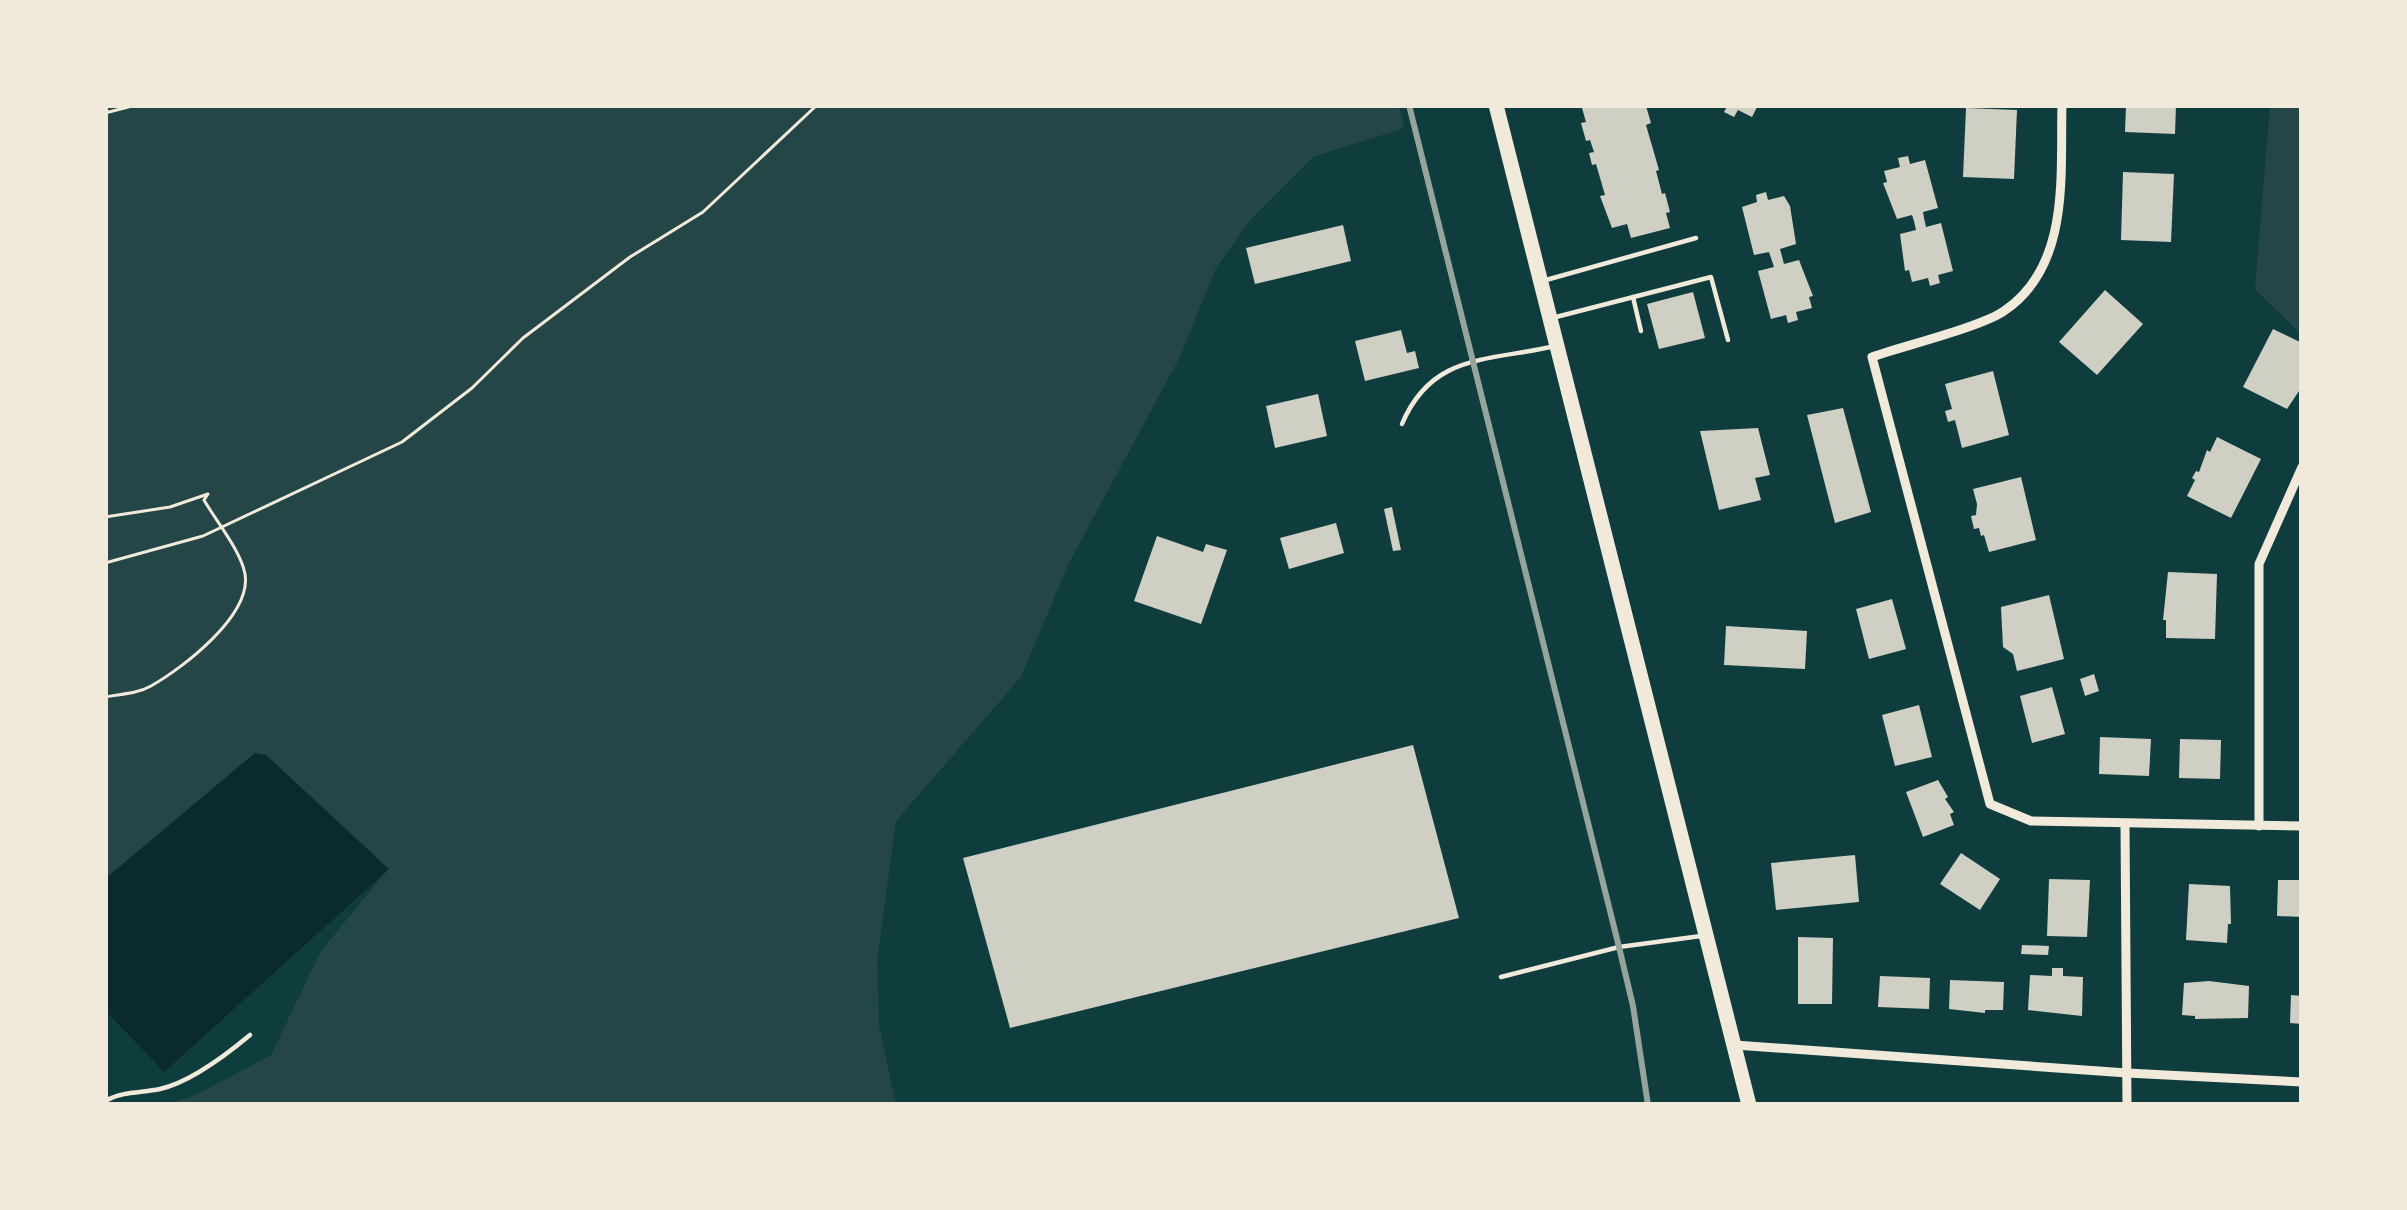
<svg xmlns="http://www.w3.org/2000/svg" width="2407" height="1210" font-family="'Asap Condensed',sans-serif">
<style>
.green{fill:#244646}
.water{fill:#0a2a2b}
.building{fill:#cfcfc3}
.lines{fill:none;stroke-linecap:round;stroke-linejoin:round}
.path{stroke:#f1e9da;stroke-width:3}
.service{stroke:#f1e9da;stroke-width:4.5}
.minor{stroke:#f1e9da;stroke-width:9}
.primary{stroke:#f1e9da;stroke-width:15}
.rail{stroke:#97a49c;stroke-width:6}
</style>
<rect width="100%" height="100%" fill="#0f3d3e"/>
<g class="green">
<path d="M105 105H1399L1404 128 1313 157 1252 218 1216 268 1180 357 1068 565 1021 677 896 821 877 961 879 1025 896 1105H164L196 1095 271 1055 321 951 388 869 255 753 105 879Z"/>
<path d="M2270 105H2302V335L2255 289Z"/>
</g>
<path class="water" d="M255 753 266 755 389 869 164 1072 105 1010V879Z"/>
<g class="building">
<path d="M1593 105 1646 106 1651 123 1646 125 1659 170 1656 171 1662 194 1665 193 1670 212 1666 213 1670 228 1631 238 1627 224 1612 228 1600 196 1605 195 1596 164 1592 165 1589 153 1594 152 1590 140 1586 141 1581 123 1586 122 1582 108Z"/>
<path d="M1728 105H1758L1752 117 1738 110 1734 117 1724 112Z"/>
<path d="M2126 105H2176L2175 134 2125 132Z"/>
<path d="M1966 108 2017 110 2014 179 1963 177Z"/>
<path d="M1908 156 1910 164 1925 160 1938 208 1923 212 1924 218 1926 227 1941 223 1953 271 1938 275 1940 283 1930 286 1928 278 1912 282 1909 270 1905 271 1900 234 1916 230 1914 221 1912 215 1897 219 1883 183 1887 182 1884 171 1900 167 1898 158Z"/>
<path d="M2123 172 2174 174 2171 242 2121 240Z"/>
<path d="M1766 192 1768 200 1784 196 1790 206 1796 244 1780 249 1784 264 1799 260 1813 296 1809 297 1812 308 1796 312 1798 320 1788 323 1786 315 1771 319 1758 271 1774 267 1769 252 1754 255 1742 207 1757 202 1756 195Z"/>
<path d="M1343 225 1351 261 1255 284 1246 248Z"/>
<path d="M2105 290 2143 324 2097 375 2059 342Z"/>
<path d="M1693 292 1705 338 1659 349 1647 304Z"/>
<path d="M2273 329 2302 343 2301 388 2287 409 2243 387Z"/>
<path d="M1401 330 1407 353 1415 351 1419 368 1365 381 1355 341Z"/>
<path d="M1993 371 2009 435 1962 448 1955 420 1948 422 1945 411 1952 409 1945 384Z"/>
<path d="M1318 394 1327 436 1275 448 1266 406Z"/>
<path d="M1843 408 1871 512 1835 523 1807 415Z"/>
<path d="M1758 428 1770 475 1755 478 1761 500 1719 510 1700 431Z"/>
<path d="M2217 437 2261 459 2231 518 2187 496 2195 480 2192 478 2196 471 2199 472 2207 450 2210 452Z"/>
<path d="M2021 477 2036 540 1989 552 1984 535 1981 536 1979 528 1974 529 1971 516 1976 515 1977 504 1973 489Z"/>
<path d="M1392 507 1401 550 1393 551 1384 509Z"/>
<path d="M1336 523 1344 553 1289 569 1280 538Z"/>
<path d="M1157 536 1203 552 1206 544 1227 550 1201 624 1134 601Z"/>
<path d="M2168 572 2217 574 2215 639 2166 638V620H2163Z"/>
<path d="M2049 595 2064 659 2017 671 2013 654 2003 647 2001 607Z"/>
<path d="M1892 599 1906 649 1869 659 1856 609Z"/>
<path d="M1726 626 1807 631 1805 669 1724 665Z"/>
<path d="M2094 674 2099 691 2085 696 2080 679Z"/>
<path d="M2052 687 2065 734 2032 743 2020 696Z"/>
<path d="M1919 705 1932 757 1895 766 1882 715Z"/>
<path d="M2100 737 2151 739 2149 776 2099 774Z"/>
<path d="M2180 739 2221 740 2220 779 2179 778Z"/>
<path d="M1413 745 1459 918 1010 1028 963 858Z"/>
<path d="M1938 780 1948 797 1945 799 1954 812 1950 814 1954 825 1923 837 1906 792Z"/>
<path d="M1961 853 2000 879 1980 910 1940 884Z"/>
<path d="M1855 855 1859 902 1776 910 1771 863Z"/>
<path d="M2049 879 2090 880 2087 937 2047 936Z"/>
<path d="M2278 880H2302V917L2277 916Z"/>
<path d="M2189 884 2230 886 2231 924H2228L2227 943 2186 940Z"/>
<path d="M1798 937 1833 938 1832 1004H1798Z"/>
<path d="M2022 945 2049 946 2048 955 2021 954Z"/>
<path d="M2052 968H2063V976L2083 977 2082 1016 2028 1010 2030 975 2052 976Z"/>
<path d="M1880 976 1930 978 1929 1009 1878 1007Z"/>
<path d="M1950 980 2004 982 2003 1010H1985V1013L1949 1009Z"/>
<path d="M2209 981 2249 986 2248 1018 2195 1019V1016L2182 1015 2184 983Z"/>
<path d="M2291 995 2302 996V1024L2290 1023Z"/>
</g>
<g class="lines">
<g class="path">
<path d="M105 113 136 105"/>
<path d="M105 517 170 507 208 494 204 500C216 521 241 551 245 574 252 615 183 668 151 686 137 694 120 694 105 697"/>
<path d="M105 563 203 536 402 442 472 388 523 338 630 257 703 212 817 105"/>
</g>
<g class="service">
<path d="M1546 280 1696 238"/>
<path d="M1633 297 1641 331"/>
<path d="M1556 317 1711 277 1728 340"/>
<path d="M1402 424C1431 355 1485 361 1551 347"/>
<path d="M1501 977 1619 947 1701 936"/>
<path d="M105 1101C122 1091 142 1093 160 1089 191 1082 226 1055 250 1035"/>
</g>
<g class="minor">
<path d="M2062 105C2060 175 2071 266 2004 311 1981 327 1903 346 1872 357L1990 804 2031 821 2302 826"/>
<path d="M2125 825 2127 1105"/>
<path d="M2259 826V564L2302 467"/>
<path d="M1735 1045 2127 1073 2302 1082"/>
</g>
<path class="primary" d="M1496 105 1749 1105"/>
<path class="rail" d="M1409 105 1619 947 1633 1006 1648 1105"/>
</g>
<rect width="2407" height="1210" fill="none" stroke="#f1e9da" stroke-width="216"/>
</svg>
